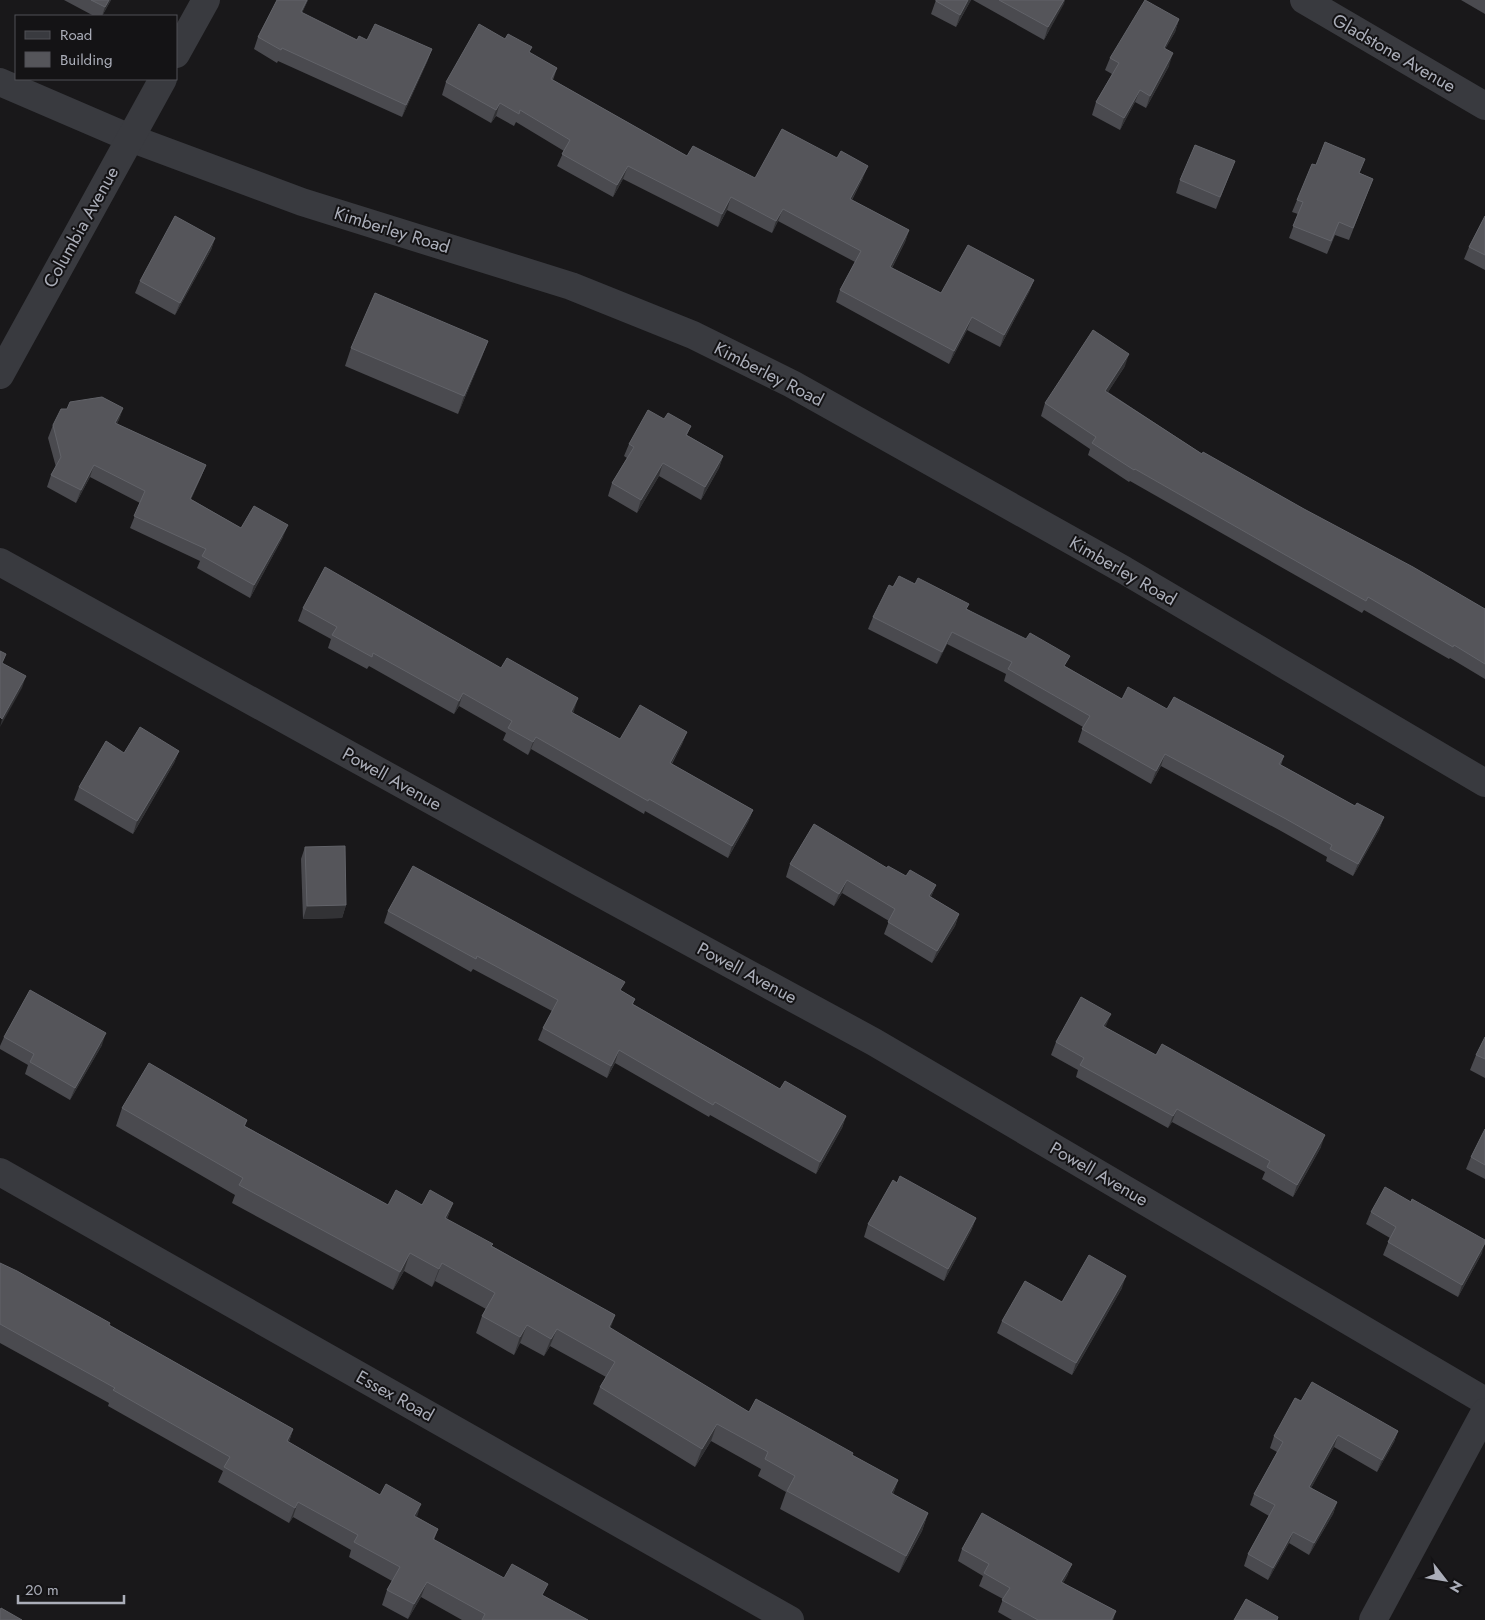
<svg xmlns="http://www.w3.org/2000/svg" width="1485" height="1620" font-family="Jost,sans-serif">
<style>
.lines{fill:none;stroke-linecap:round;stroke-linejoin:round}
.minor{stroke:#393a3f;stroke-width:28}
.wall{fill:#4a4a4f}
.shaded-wall{fill:#323235}
.building{fill:#55555a;stroke:#626369}
.labels{text-anchor:middle;dominant-baseline:central;stroke-width:4;stroke-linejoin:round;paint-order:stroke}
.street-label{font-size:18px;fill:#abaeb9;stroke:#141315}
</style>
<rect width="100%" height="100%" fill="#19181a"/>
<g class="lines">
<g class="minor">
<path d="M1304 0 1485 106"/>
<path d="M176 54 206 0"/>
<path d="M0 82 130 138 302 202 571 286 693 335 792 384 1124 570 1485 783"/>
<path d="M0 375 163 79"/>
<path d="M0 562 581 883 874 1042 1485 1401"/>
<path d="M0 1172 790 1620"/>
<path d="M1373 1620 1485 1412"/>
</g>
</g>
<g class="wall">
<path d="M64 0H111L102 16H94Z"/>
<path d="M277 0H308L302 13 357 40H367L432 49 427 62 402 117 278 61 277 63 254 49 258 37Z"/>
<path d="M936 0H971L956 27 931 14Z"/>
<path d="M973 0H1065L1044 40Z"/>
<path d="M1461 0H1485V14Z"/>
<path d="M1179 19 1175 32 1165 49 1169 66 1146 108 1135 102 1120 130 1092 115 1096 102 1112 74 1105 70 1110 58Z"/>
<path d="M530 53 557 68 553 80 687 156 755 178H863L852 200 909 230 905 242 892 268 941 293 1034 280 1029 292 1000 347 967 330 949 364 836 302 840 290 855 262 778 221 772 233 727 210 718 227 623 179 613 197 557 166 564 151 516 122 514 126 496 116 491 123 442 95 446 82Z"/>
<path d="M1235 161 1216 209 1176 193 1180 180Z"/>
<path d="M1316 165 1360 173 1373 179 1349 240 1335 235 1327 254 1289 238 1298 214 1292 212 1297 200Z"/>
<path d="M1485 216V270L1464 259 1469 247Z"/>
<path d="M215 238 211 250 175 315 135 293 140 281Z"/>
<path d="M488 341 481 359 458 414 345 366 351 348Z"/>
<path d="M1125 366 1108 392 1202 454 1485 609V679L1450 658 1449 659 1364 610 1362 613 1130 481 1129 482 1088 455 1090 449 1041 416 1045 403Z"/>
<path d="M123 408 117 424 206 465 201 477 191 499 241 528 283 537 250 598 197 568 200 561 130 528 140 503 90 477 76 503 47 487 51 475 56 467 48 438 53 425Z"/>
<path d="M664 419 691 426 687 435 723 456 719 468 701 500 659 476 637 513 608 496 612 483 627 458 624 456 629 444Z"/>
<path d="M893 587 967 609 1122 699 1167 709 1284 756 1281 765 1355 806 1384 817 1379 830 1353 876 1326 861 1327 857 1281 831 1161 766 1151 784 1078 742 1083 727 1004 681 1006 674 947 644 937 664 868 629 873 617Z"/>
<path d="M303 608 574 711 573 713 620 739 687 732 682 744 672 764 753 810 748 822 728 858 645 811 644 814 531 749 528 755 503 740 506 733 459 706 454 714 369 666 367 669 328 648 331 639 298 621Z"/>
<path d="M179 751 174 763 133 834 74 800 79 787 124 753Z"/>
<path d="M305 847 346 905 342 918 303 919 301 859Z"/>
<path d="M790 864 887 868 906 876 936 885 931 897 959 914 955 926 932 963 884 934 889 921 842 893 834 906 786 877Z"/>
<path d="M388 911 622 991 635 999 633 1004 780 1089 846 1116 842 1128 816 1174 710 1115 709 1117 615 1063 607 1078 538 1040 543 1028 552 1011 473 969 471 972 384 923Z"/>
<path d="M1105 1027 1321 1147 1293 1197 1262 1179 1265 1172 1172 1122 1168 1128 1076 1077 1078 1070 1051 1055 1056 1042Z"/>
<path d="M4 1037 102 1045 70 1100 25 1074 28 1065 0 1049V1046Z"/>
<path d="M1485 1037V1078L1470 1070 1476 1055Z"/>
<path d="M122 1108 247 1120 245 1126 388 1205 453 1203 447 1219 492 1246 615 1315 610 1328 749 1412 852 1455 898 1480 893 1494 928 1513 922 1531 899 1573 780 1509 786 1492 758 1476 761 1469 711 1441 695 1467 593 1404 600 1387 606 1377 550 1346 544 1356 520 1343 514 1355 476 1333 482 1316 486 1309 435 1281 432 1287 404 1271 393 1290 232 1203 235 1195 116 1126Z"/>
<path d="M1485 1129V1179L1466 1169 1471 1157Z"/>
<path d="M897 1183 976 1218 971 1231 944 1281 864 1237 868 1224Z"/>
<path d="M1371 1212 1482 1253 1458 1297 1383 1255 1390 1238 1366 1224Z"/>
<path d="M0 1263 109 1325 293 1429 289 1442 438 1529 434 1540 504 1578 544 1596 588 1620H462L421 1597 408 1619 382 1605 387 1590 392 1581 349 1557 351 1550 293 1517 289 1523 218 1482 223 1471 108 1406 109 1403 0 1343Z"/>
<path d="M1122 1288 1072 1375 997 1333 1002 1321 1062 1302Z"/>
<path d="M1301 1401 1398 1431 1394 1442 1377 1472 1334 1447 1311 1488 1337 1502 1333 1514 1309 1555 1289 1543 1268 1580 1244 1566 1248 1554 1269 1516 1250 1505 1254 1494 1277 1452 1270 1448 1274 1436Z"/>
<path d="M962 1549 1072 1564 1067 1576 1063 1583 1116 1611 1113 1620H1012L998 1612 1003 1599 979 1586 983 1576 958 1561Z"/>
</g>
<g class="shaded-wall">
<path d="M109 0H111L102 16 105 7Z"/>
<path d="M307 0H308L296 24 301 12Z"/>
<path d="M968 0H971L956 27 960 15Z"/>
<path d="M1064 0H1065L1064 4 1044 40 1048 27Z"/>
<path d="M1179 19 1175 32 1159 60 1164 48Z"/>
<path d="M432 49 427 62 402 117 406 105Z"/>
<path d="M1173 53 1169 66 1146 108 1150 96Z"/>
<path d="M1140 90 1135 102 1120 130 1124 118Z"/>
<path d="M500 103 496 116 491 123 496 110Z"/>
<path d="M628 166 623 179 613 197 617 185Z"/>
<path d="M868 166 863 178 845 212 850 199Z"/>
<path d="M731 197 727 210 718 227 722 214Z"/>
<path d="M783 209 778 221 772 233 776 221Z"/>
<path d="M909 230 905 242 886 279 890 267Z"/>
<path d="M215 238 211 250 175 315 180 303Z"/>
<path d="M1034 280 1029 292 1000 347 1004 335Z"/>
<path d="M972 317 967 330 949 364 954 351Z"/>
<path d="M488 341 481 359 458 414 464 396Z"/>
<path d="M1129 354 1125 366 1101 403 1105 391Z"/>
<path d="M123 408 119 420 110 435 115 423Z"/>
<path d="M723 456 719 468 701 500 705 487Z"/>
<path d="M663 463 659 476 637 513 641 500Z"/>
<path d="M94 465 90 477 76 503 81 490Z"/>
<path d="M206 465 201 477 186 511 190 499Z"/>
<path d="M288 525 283 537 250 598 254 585Z"/>
<path d="M952 632 947 644 937 664 942 652Z"/>
<path d="M26 676 22 688 0 727 2 719Z"/>
<path d="M463 693 459 706 454 714 459 701Z"/>
<path d="M578 698 574 711 566 724 571 712Z"/>
<path d="M687 732 682 744 665 775 670 763Z"/>
<path d="M536 737 531 749 528 755 533 742Z"/>
<path d="M179 751 174 763 133 834 137 821Z"/>
<path d="M1165 754 1161 766 1151 784 1156 771Z"/>
<path d="M753 810 748 822 728 858 732 846Z"/>
<path d="M1384 817 1379 830 1353 876 1358 864Z"/>
<path d="M847 880 842 893 834 906 839 894Z"/>
<path d="M936 885 931 897 929 896Z"/>
<path d="M346 905 342 918 303 919 307 906Z"/>
<path d="M959 914 955 926 932 963 937 951Z"/>
<path d="M1111 1014 1106 1026 1099 1038 1103 1026Z"/>
<path d="M106 1033 102 1045 70 1100 75 1088Z"/>
<path d="M619 1050 615 1063 607 1078 611 1066Z"/>
<path d="M1177 1109 1172 1122 1168 1128 1173 1116Z"/>
<path d="M846 1116 842 1128 816 1174 820 1162Z"/>
<path d="M1325 1135 1321 1147 1293 1197 1297 1185Z"/>
<path d="M453 1203 446 1221 445 1218Z"/>
<path d="M976 1218 971 1231 944 1281 948 1269Z"/>
<path d="M1485 1243 1482 1253 1458 1297 1462 1285Z"/>
<path d="M410 1253 404 1271 393 1290 400 1272Z"/>
<path d="M442 1263 435 1281 432 1287 439 1269Z"/>
<path d="M1126 1276 1122 1288 1072 1375 1076 1363Z"/>
<path d="M615 1315 609 1333V1327Z"/>
<path d="M527 1325 520 1343 514 1355 520 1337Z"/>
<path d="M557 1329 550 1346 544 1356 551 1339Z"/>
<path d="M717 1424 711 1441 695 1467 702 1449Z"/>
<path d="M293 1429 288 1445 287 1441Z"/>
<path d="M1398 1431 1394 1442 1377 1472 1382 1460Z"/>
<path d="M1338 1435 1334 1447 1305 1499 1309 1487Z"/>
<path d="M898 1480 892 1498 891 1493Z"/>
<path d="M298 1502 293 1517 289 1523 295 1508Z"/>
<path d="M1337 1502 1333 1514 1309 1555 1314 1543Z"/>
<path d="M421 1504 416 1520 414 1516Z"/>
<path d="M928 1513 922 1531 899 1573 906 1556Z"/>
<path d="M1293 1532 1289 1543 1268 1580 1273 1568Z"/>
<path d="M1072 1564 1067 1576 1057 1594 1061 1582Z"/>
<path d="M427 1582 421 1597 408 1619 414 1604Z"/>
</g>
<g class="building">
<path d="M91 0H109L105 7Z"/>
<path d="M277 0H307L301 12 357 40 359 36 367 40 375 24 432 49 406 105 282 48 281 50 258 37Z"/>
<path d="M936 0H968L960 15 936 1Z"/>
<path d="M999 0H1064L1048 27Z"/>
<path d="M1145 0 1179 19 1164 48 1173 53 1150 96 1140 90 1124 118 1096 102 1119 63 1110 58Z"/>
<path d="M479 24 505 39 508 34 532 47 529 52 557 68 551 79 687 156 693 146 755 178 782 129 837 158 841 151 868 166 850 199 909 230 890 267 941 293 968 245 1034 280 1004 335 972 317 954 351 840 290 861 251 783 209 776 221 731 197 722 214 628 166 617 185 562 154 570 140 520 110 519 114 500 103 496 110 446 82Z"/>
<path d="M1325 142 1365 159 1359 173 1373 179 1353 228 1339 222 1331 241 1293 226 1303 202 1297 200 1312 164 1316 165Z"/>
<path d="M1195 145 1235 161 1220 197 1180 180Z"/>
<path d="M175 216 215 238 180 303 140 281Z"/>
<path d="M1485 216V255L1469 247Z"/>
<path d="M375 293 488 341 464 396 351 348Z"/>
<path d="M1093 330 1129 354 1105 391 1202 454 1203 452 1304 509 1413 567 1485 609V664L1454 645 1453 647 1368 597 1366 601 1135 469 1134 470 1092 443 1096 437 1045 403Z"/>
<path d="M102 397 123 408 115 423 206 465 190 499 241 528 254 506 288 525 254 585 202 556 206 549 134 516 145 491 94 465 81 490 51 475 61 457 53 425 61 409H67L70 402Z"/>
<path d="M648 410 664 419 668 413 691 426 686 435 723 456 705 487 663 463 641 500 612 483 634 447 629 444Z"/>
<path d="M325 567 501 668 507 658 578 698 571 712 620 739 640 705 687 732 670 763 753 810 732 846 649 799 648 801 536 737 533 742 508 728 512 721 463 693 459 701 373 653 372 657 332 635 337 627 303 608Z"/>
<path d="M899 576 915 584 918 578 969 604 966 609 1026 639 1030 633 1070 656 1064 666 1122 699 1128 687 1167 709 1174 697 1284 756 1279 764 1355 806 1357 803 1384 817 1358 864 1330 849 1332 845 1286 819 1165 754 1156 771 1082 729 1090 716 1008 669 1012 662 952 632 942 652 873 617 889 585 893 587Z"/>
<path d="M0 651 6 654 2 663 26 676 2 719 0 717Z"/>
<path d="M140 727 179 751 137 821 79 787 106 741 124 753Z"/>
<path d="M814 824 887 868 888 866 906 876 910 870 936 885 929 896 959 914 937 951 888 922 895 909 847 880 839 894 790 864Z"/>
<path d="M345 846 346 905 307 906 305 847Z"/>
<path d="M413 866 625 982 620 990 635 999 632 1004 780 1089 785 1081 846 1116 820 1162 715 1102 713 1105 619 1050 611 1066 543 1028 558 1000 477 956 476 959 388 911Z"/>
<path d="M30 990 106 1033 75 1088 30 1062 34 1054 4 1037Z"/>
<path d="M1081 997 1111 1014 1103 1026 1156 1055 1162 1044 1325 1135 1297 1185 1267 1167 1270 1161 1177 1109 1173 1116 1080 1065 1084 1058 1056 1042Z"/>
<path d="M1485 1037V1059L1476 1055Z"/>
<path d="M149 1063 247 1120 244 1126 388 1205 396 1190 422 1205 430 1190 453 1203 445 1218 493 1244 491 1246 615 1315 609 1327 749 1412 756 1399 853 1453 852 1455 898 1480 891 1493 928 1513 906 1556 787 1491 795 1476 765 1459 768 1452 717 1424 702 1449 600 1387 615 1362 557 1329 551 1339 527 1325 520 1337 482 1316 495 1293 442 1263 439 1269 410 1253 400 1272 239 1185 243 1178 122 1108Z"/>
<path d="M1485 1129V1165L1471 1157Z"/>
<path d="M900 1176 976 1218 948 1269 868 1224 893 1180 897 1183Z"/>
<path d="M1385 1187 1411 1202 1412 1199 1485 1240V1243L1462 1285 1388 1242 1396 1227 1371 1212Z"/>
<path d="M1089 1255 1126 1276 1076 1363 1002 1321 1025 1281 1062 1302Z"/>
<path d="M0 1263 17 1271 110 1323 109 1325 293 1429 287 1441 380 1495 386 1484 421 1504 414 1516 438 1529 433 1539 504 1578 512 1564 548 1584 542 1595 588 1620H482L485 1614 427 1582 414 1604 387 1590 400 1567 354 1542 358 1535 298 1502 295 1508 224 1467 230 1457 113 1390 115 1388 0 1324Z"/>
<path d="M1312 1382 1398 1431 1382 1460 1338 1435 1309 1487 1337 1502 1314 1543 1293 1532 1273 1568 1248 1554 1275 1505 1254 1494 1283 1442 1274 1436 1295 1398 1301 1401Z"/>
<path d="M982 1513 1072 1564 1061 1582 1116 1611 1111 1620H1038L1002 1600 1010 1588 984 1573 989 1564 962 1549Z"/>
<path d="M1246 1599 1278 1617 1277 1620H1234Z"/>
<path d="M1 1608 22 1620H0V1610Z"/>
</g>
<g class="labels">
<g class="street-label">
<text transform="translate(1394 53) rotate(30)">Gladstone Avenue</text>
<text transform="translate(81 227) rotate(-61)">Columbia Avenue</text>
<text transform="translate(392 230) rotate(17)">Kimberley Road</text>
<text transform="translate(769 374) rotate(27)">Kimberley Road</text>
<text transform="translate(1123 571) rotate(30)">Kimberley Road</text>
<text transform="translate(392 779) rotate(29)">Powell Avenue</text>
<text transform="translate(747 973) rotate(28)">Powell Avenue</text>
<text transform="translate(1099 1174) rotate(30)">Powell Avenue</text>
<text transform="translate(395 1396) rotate(29)">Essex Road</text>
</g>
</g>
<rect x="15" y="15" width="162" height="65" fill="#141315" stroke="#505157"/>
<rect x="25" y="31" width="25" height="8" fill="#393a3f" stroke="#505157"/>
<text x="60" y="40" font-size="15" fill="#abaeb9">Road</text>
<rect x="25" y="52" width="25" height="15" fill="#55555a" stroke="#505157"/>
<text x="60" y="65" font-size="15" fill="#abaeb9">Building</text>
<g transform="translate(1445 1580) rotate(121)" stroke="#141315" stroke-width="4" paint-order="stroke">
<path d="M0-4L9 19L0 12L-9 19Z" fill="#abaeb9"/>
<text y="-8" font-size="14" font-weight="bold" text-anchor="middle" fill="#abaeb9">N</text>
</g>
<path d="M18 1595v8h106v-8" fill="none" stroke="#abaeb9" stroke-width="2.5"/>
<text x="25" y="1595" font-size="15" fill="#abaeb9" stroke="#141315" stroke-width="4" paint-order="stroke">20 m</text>
</svg>
